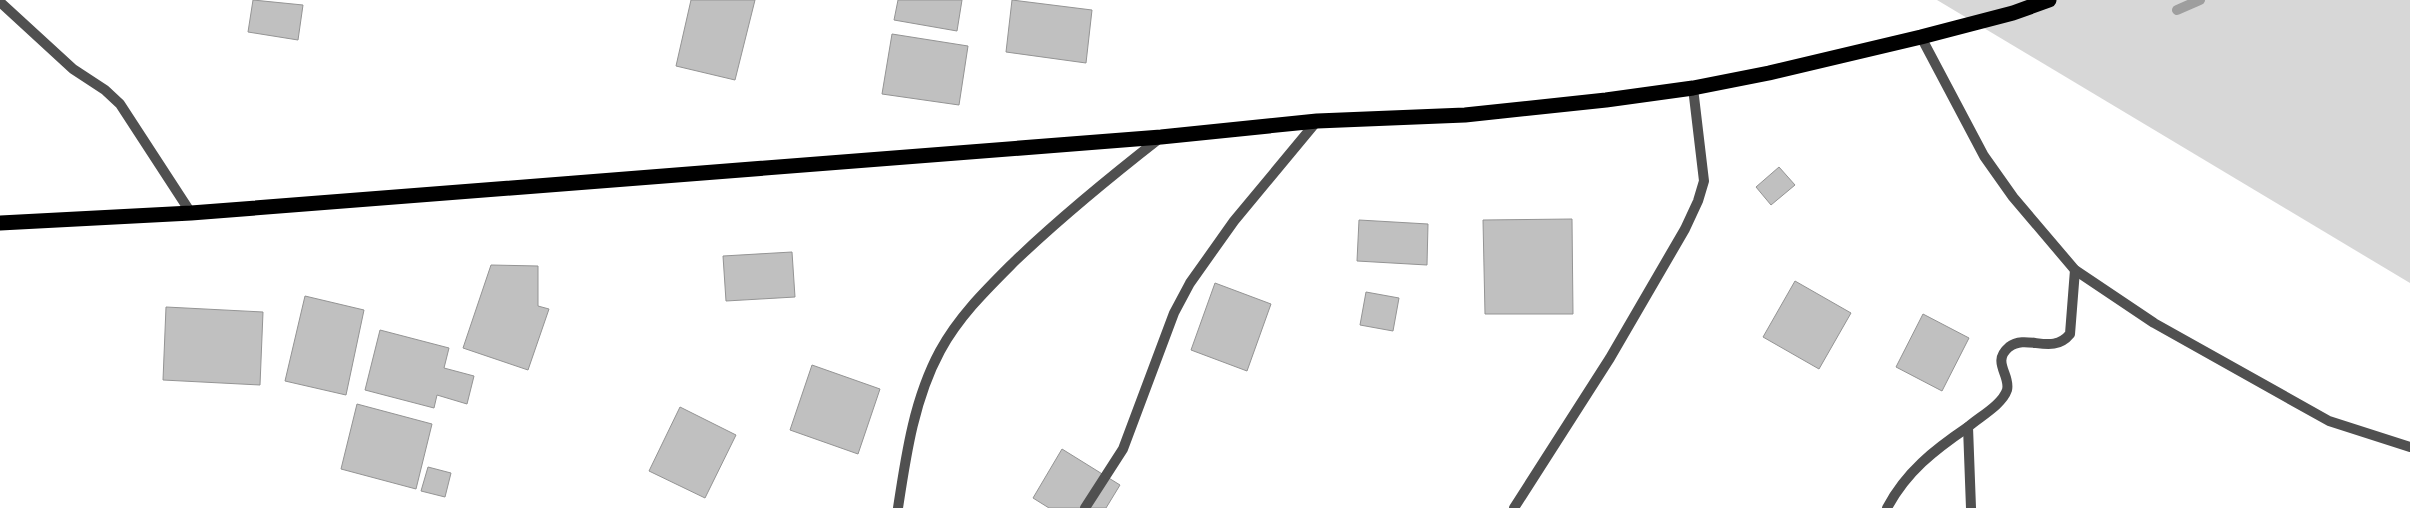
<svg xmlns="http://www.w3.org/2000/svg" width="2410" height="508" font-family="'IBM Plex Sans',sans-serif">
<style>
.green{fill:#d7d7d7}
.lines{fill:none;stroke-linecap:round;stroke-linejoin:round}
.stream{stroke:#9e9e9e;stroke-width:10}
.building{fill:#c0c0c0;stroke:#949494}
.street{stroke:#505050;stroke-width:10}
.highway{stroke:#000;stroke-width:15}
</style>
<rect width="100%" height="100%" fill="#fff"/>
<path class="green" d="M1937 0H2410V283Z"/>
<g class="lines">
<path class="stream" d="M2177 10 2200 0"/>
</g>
<g class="building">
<path d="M253 0 303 5 298 40 248 32Z"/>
<path d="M691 0H755L735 80 676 66Z"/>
<path d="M898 0H962L957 31 894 20Z"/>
<path d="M1012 0 1092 10 1086 63 1006 52Z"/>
<path d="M892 34 968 46 959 105 882 94Z"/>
<path d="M1779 167 1795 185 1771 205 1756 187Z"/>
<path d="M1572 219 1573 314H1485L1483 220Z"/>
<path d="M1359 220 1428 224 1427 265 1357 261Z"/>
<path d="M792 252 795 297 726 301 723 256Z"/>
<path d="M491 265 538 266V306L549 309 528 370 463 348Z"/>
<path d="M1795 281 1851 313 1819 369 1763 337Z"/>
<path d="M1215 283 1271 304 1247 371 1191 350Z"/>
<path d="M1366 292 1399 298 1393 331 1360 325Z"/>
<path d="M305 296 364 310 346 395 285 381Z"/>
<path d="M166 307 263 312 260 385 163 380Z"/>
<path d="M1923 314 1969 338 1942 391 1896 367Z"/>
<path d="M380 330 449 348 444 368 474 376 467 404 437 395 434 408 365 390Z"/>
<path d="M812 365 880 389 858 454 790 430Z"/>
<path d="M357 404 432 424 416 489 341 469Z"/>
<path d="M680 407 736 435 705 498 649 471Z"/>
<path d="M1062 449 1120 485 1106 508H1049L1033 498Z"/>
<path d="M428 467 451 473 445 497 421 491Z"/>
</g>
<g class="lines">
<g class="street">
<path d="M0 2 73 69 105 90 120 104 191 213"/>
<path d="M1921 37 1984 156 2013 197 2075 270 2154 323 2329 421 2410 447"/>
<path d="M898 508C906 455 914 399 940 351 959 316 987 289 1015 261 1061 217 1110 177 1160 138"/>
<path d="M1085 508 1123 449 1174 313 1190 283 1234 221 1317 121"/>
<path d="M1514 508 1610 358 1685 229 1698 201 1704 181 1693 88"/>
<path d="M1887 508C1906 472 1934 450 1968 427"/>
<path d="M1971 508 1968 427C1979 417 2002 405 2007 390 2011 375 1991 362 2009 347 2027 333 2052 356 2070 334L2075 270"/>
</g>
<path class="highway" d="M0 223 191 213 1161 137 1317 121 1465 115 1606 100 1693 88 1769 73 1921 37 2013 13 2049 0"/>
</g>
</svg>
